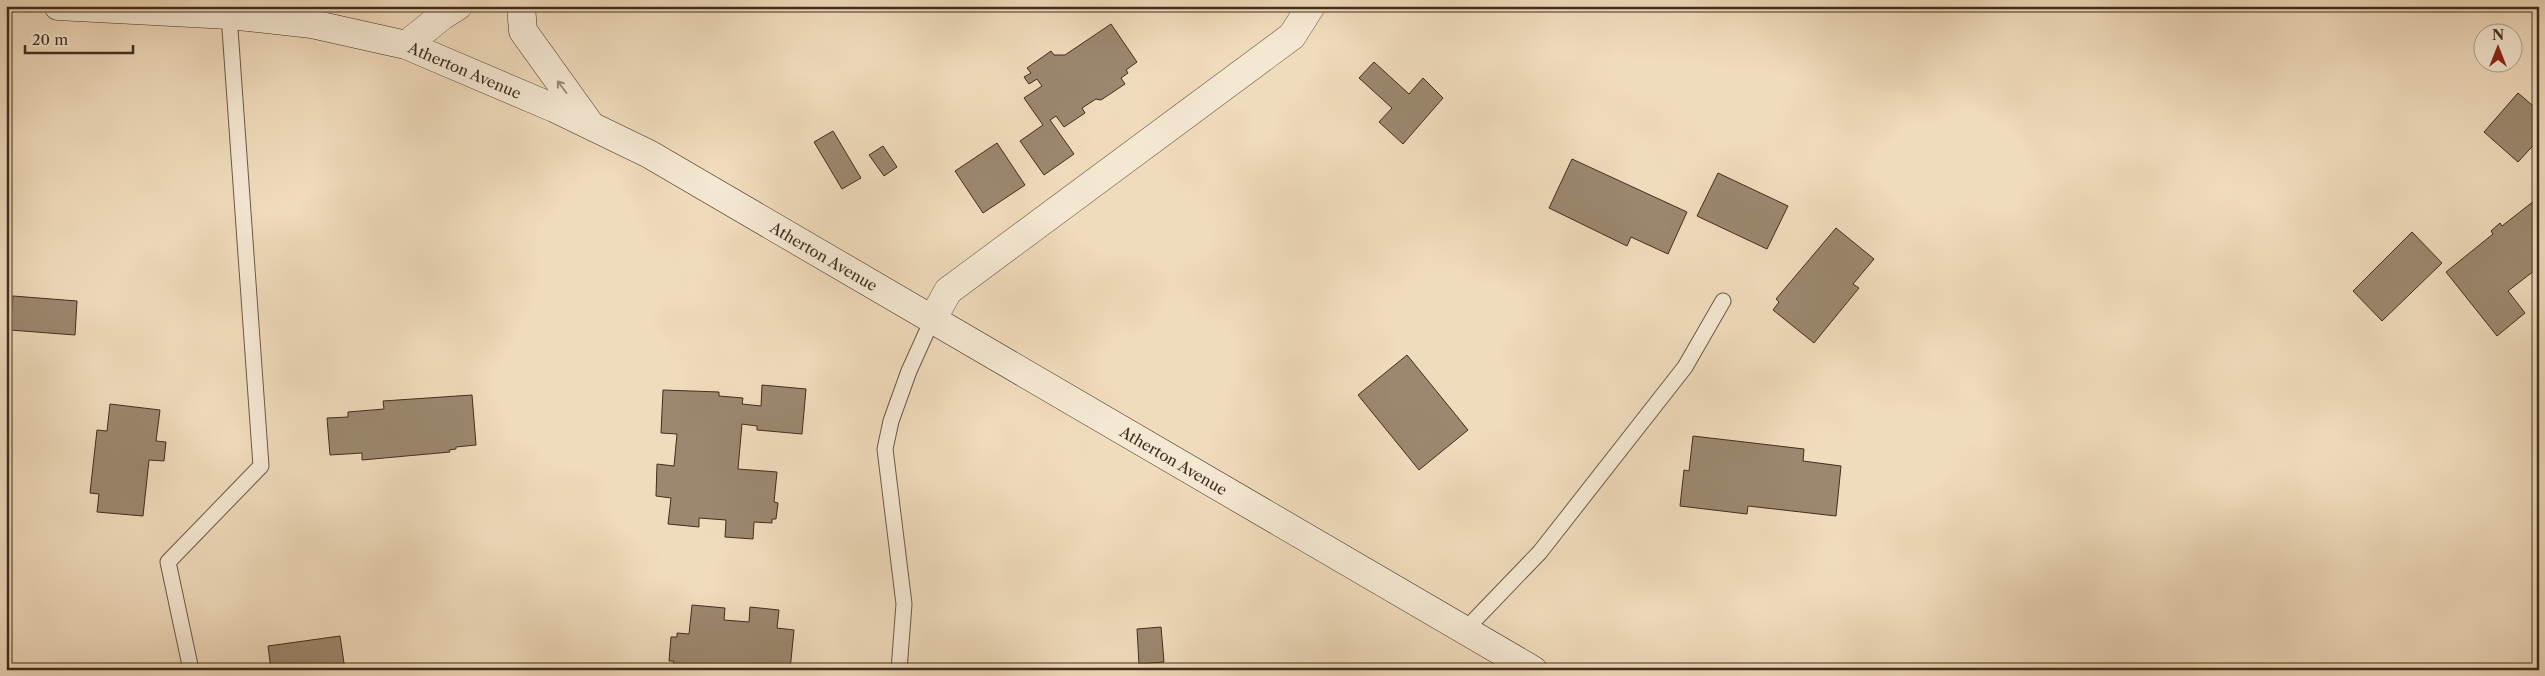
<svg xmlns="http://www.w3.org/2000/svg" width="2545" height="676" font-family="'Libre Caslon Text',serif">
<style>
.building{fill:#9c886f;stroke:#402e1c}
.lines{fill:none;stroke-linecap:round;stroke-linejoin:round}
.service-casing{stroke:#6c5944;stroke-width:17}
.minor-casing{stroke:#6c5944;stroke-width:29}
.tertiary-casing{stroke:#6c5944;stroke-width:29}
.secondary-casing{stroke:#402e1c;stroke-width:29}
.service{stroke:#f5e8d3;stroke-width:15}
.minor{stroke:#f5e8d3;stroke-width:28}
.tertiary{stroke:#f5e8d3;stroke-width:28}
.secondary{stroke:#f5e8d3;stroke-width:28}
.oneway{stroke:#9a8b78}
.labels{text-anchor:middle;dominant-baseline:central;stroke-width:4.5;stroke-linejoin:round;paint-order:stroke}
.street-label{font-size:15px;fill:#402e1c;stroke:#f5e8d3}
</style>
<rect width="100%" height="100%" fill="#f0dbbc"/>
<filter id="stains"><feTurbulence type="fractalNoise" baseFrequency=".004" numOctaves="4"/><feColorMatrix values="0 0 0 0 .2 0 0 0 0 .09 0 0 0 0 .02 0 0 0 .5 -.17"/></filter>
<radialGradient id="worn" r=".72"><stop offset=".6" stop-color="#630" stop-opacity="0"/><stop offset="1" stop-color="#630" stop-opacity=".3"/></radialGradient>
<g class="building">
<path d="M1111 24 1137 62 1126 70 1128 73 1121 78 1125 84 1101 100 1096 99 1082 108 1085 113 1064 127 1056 116 1050 120 1074 154 1044 175 1020 141 1043 125 1024 98 1042 86 1037 79 1029 84 1024 77 1031 73 1027 68 1051 51 1054 55H1065Z"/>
<path d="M1374 62 1409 94 1423 78 1443 98 1403 144 1379 122 1392 108 1359 78Z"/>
<path d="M2518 93 2539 111V139L2518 162 2484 132Z"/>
<path d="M833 131 861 178 842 189 814 142Z"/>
<path d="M997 143 1025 185 983 213 955 171Z"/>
<path d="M883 146 897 167 884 176 869 155Z"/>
<path d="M1572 159 1687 212 1668 254 1631 237 1627 246 1549 208Z"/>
<path d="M1718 173 1788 206 1767 249 1697 216Z"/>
<path d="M2539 197V267L2508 291 2525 313 2497 336 2446 272 2493 234 2491 231 2500 223 2502 226Z"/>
<path d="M1836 228 1874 259 1853 284 1859 288 1814 343 1773 310 1779 302 1776 299Z"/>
<path d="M2412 232 2442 263 2382 321 2353 291Z"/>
<path d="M13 296 77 301 75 335 10 330Z"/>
<path d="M1407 355 1468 430 1419 470 1358 395Z"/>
<path d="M762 385 806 389 802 434 757 430V426L742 424 738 469 777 472 774 502 778 503 776 519H772V523L754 522 753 539 725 537 726 520 699 518V527L668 524 671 498 656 496 657 464 674 466 677 434 661 433 663 390 719 392V396L743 398 742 404 761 406Z"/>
<path d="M472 395 476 445 456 447V449L449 450 450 452 362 460V453L330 455 327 418 348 417V412L384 409 383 401Z"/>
<path d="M110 404 160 410 156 441 166 442 164 461 149 460 143 516 97 512 99 494 90 493 97 430 107 431Z"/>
<path d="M1693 436 1804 449 1803 461 1841 466 1836 516 1748 506 1747 514 1680 506 1684 470 1689 471Z"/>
<path d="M692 605 725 608 724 620 749 622 750 607 779 610 777 628 794 630 790 670H686V668L673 666 674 661H669L671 637H677V633L689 634Z"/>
<path d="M1161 627 1164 662 1139 664 1137 629Z"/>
<path d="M340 636 345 670H271L268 646Z"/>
</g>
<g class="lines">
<g class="service-casing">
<g id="service">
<path d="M1465 630 1540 552 1685 367 1723 301"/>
<path d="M191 670 168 562 261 466 229 15"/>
<path d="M899 670 904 604 885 449 891 421 909 371 932 320"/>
</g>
</g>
<g class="minor-casing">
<path id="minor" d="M932 320 948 291 1292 36 1311 6"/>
</g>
<g class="tertiary-casing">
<path id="tertiary" d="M406 45 442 16 458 6"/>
</g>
<g class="secondary-casing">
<g id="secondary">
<path id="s1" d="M58 6 229 15 312 24 406 45 554 108 649 154 1533 670"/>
<path d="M521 6 523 31 589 123"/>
</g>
</g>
<use href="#service" class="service"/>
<use href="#minor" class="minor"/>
<use href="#tertiary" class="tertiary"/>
<use href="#secondary" class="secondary"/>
</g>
<defs><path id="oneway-shaft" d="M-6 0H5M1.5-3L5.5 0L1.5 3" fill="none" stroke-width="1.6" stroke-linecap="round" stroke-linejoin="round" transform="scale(1.25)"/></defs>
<use class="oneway" href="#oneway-shaft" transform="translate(562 87) rotate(-127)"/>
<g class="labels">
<g class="street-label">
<text stroke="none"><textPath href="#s1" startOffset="415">Atherton Avenue</textPath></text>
<text stroke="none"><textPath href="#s1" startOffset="820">Atherton Avenue</textPath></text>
<text stroke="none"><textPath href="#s1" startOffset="1225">Atherton Avenue</textPath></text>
</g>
</g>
<rect width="2545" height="676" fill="none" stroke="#f0dbbc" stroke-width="25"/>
<rect x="8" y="8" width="2530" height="661" fill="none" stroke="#402e1c" stroke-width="2.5"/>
<rect x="12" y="12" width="2520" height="651" fill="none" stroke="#402e1c"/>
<g transform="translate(2498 48)"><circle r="24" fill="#f5e8d3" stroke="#ad9e8a"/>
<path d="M0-4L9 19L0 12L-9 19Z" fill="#8f2418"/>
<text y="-8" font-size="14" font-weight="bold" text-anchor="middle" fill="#402e1c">N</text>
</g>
<path d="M25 45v8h108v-8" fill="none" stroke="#402e1c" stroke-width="2.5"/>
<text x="32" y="45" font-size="15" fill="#402e1c" stroke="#f5e8d3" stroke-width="4" paint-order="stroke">20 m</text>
<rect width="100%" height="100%" filter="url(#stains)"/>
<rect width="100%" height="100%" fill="url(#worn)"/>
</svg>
